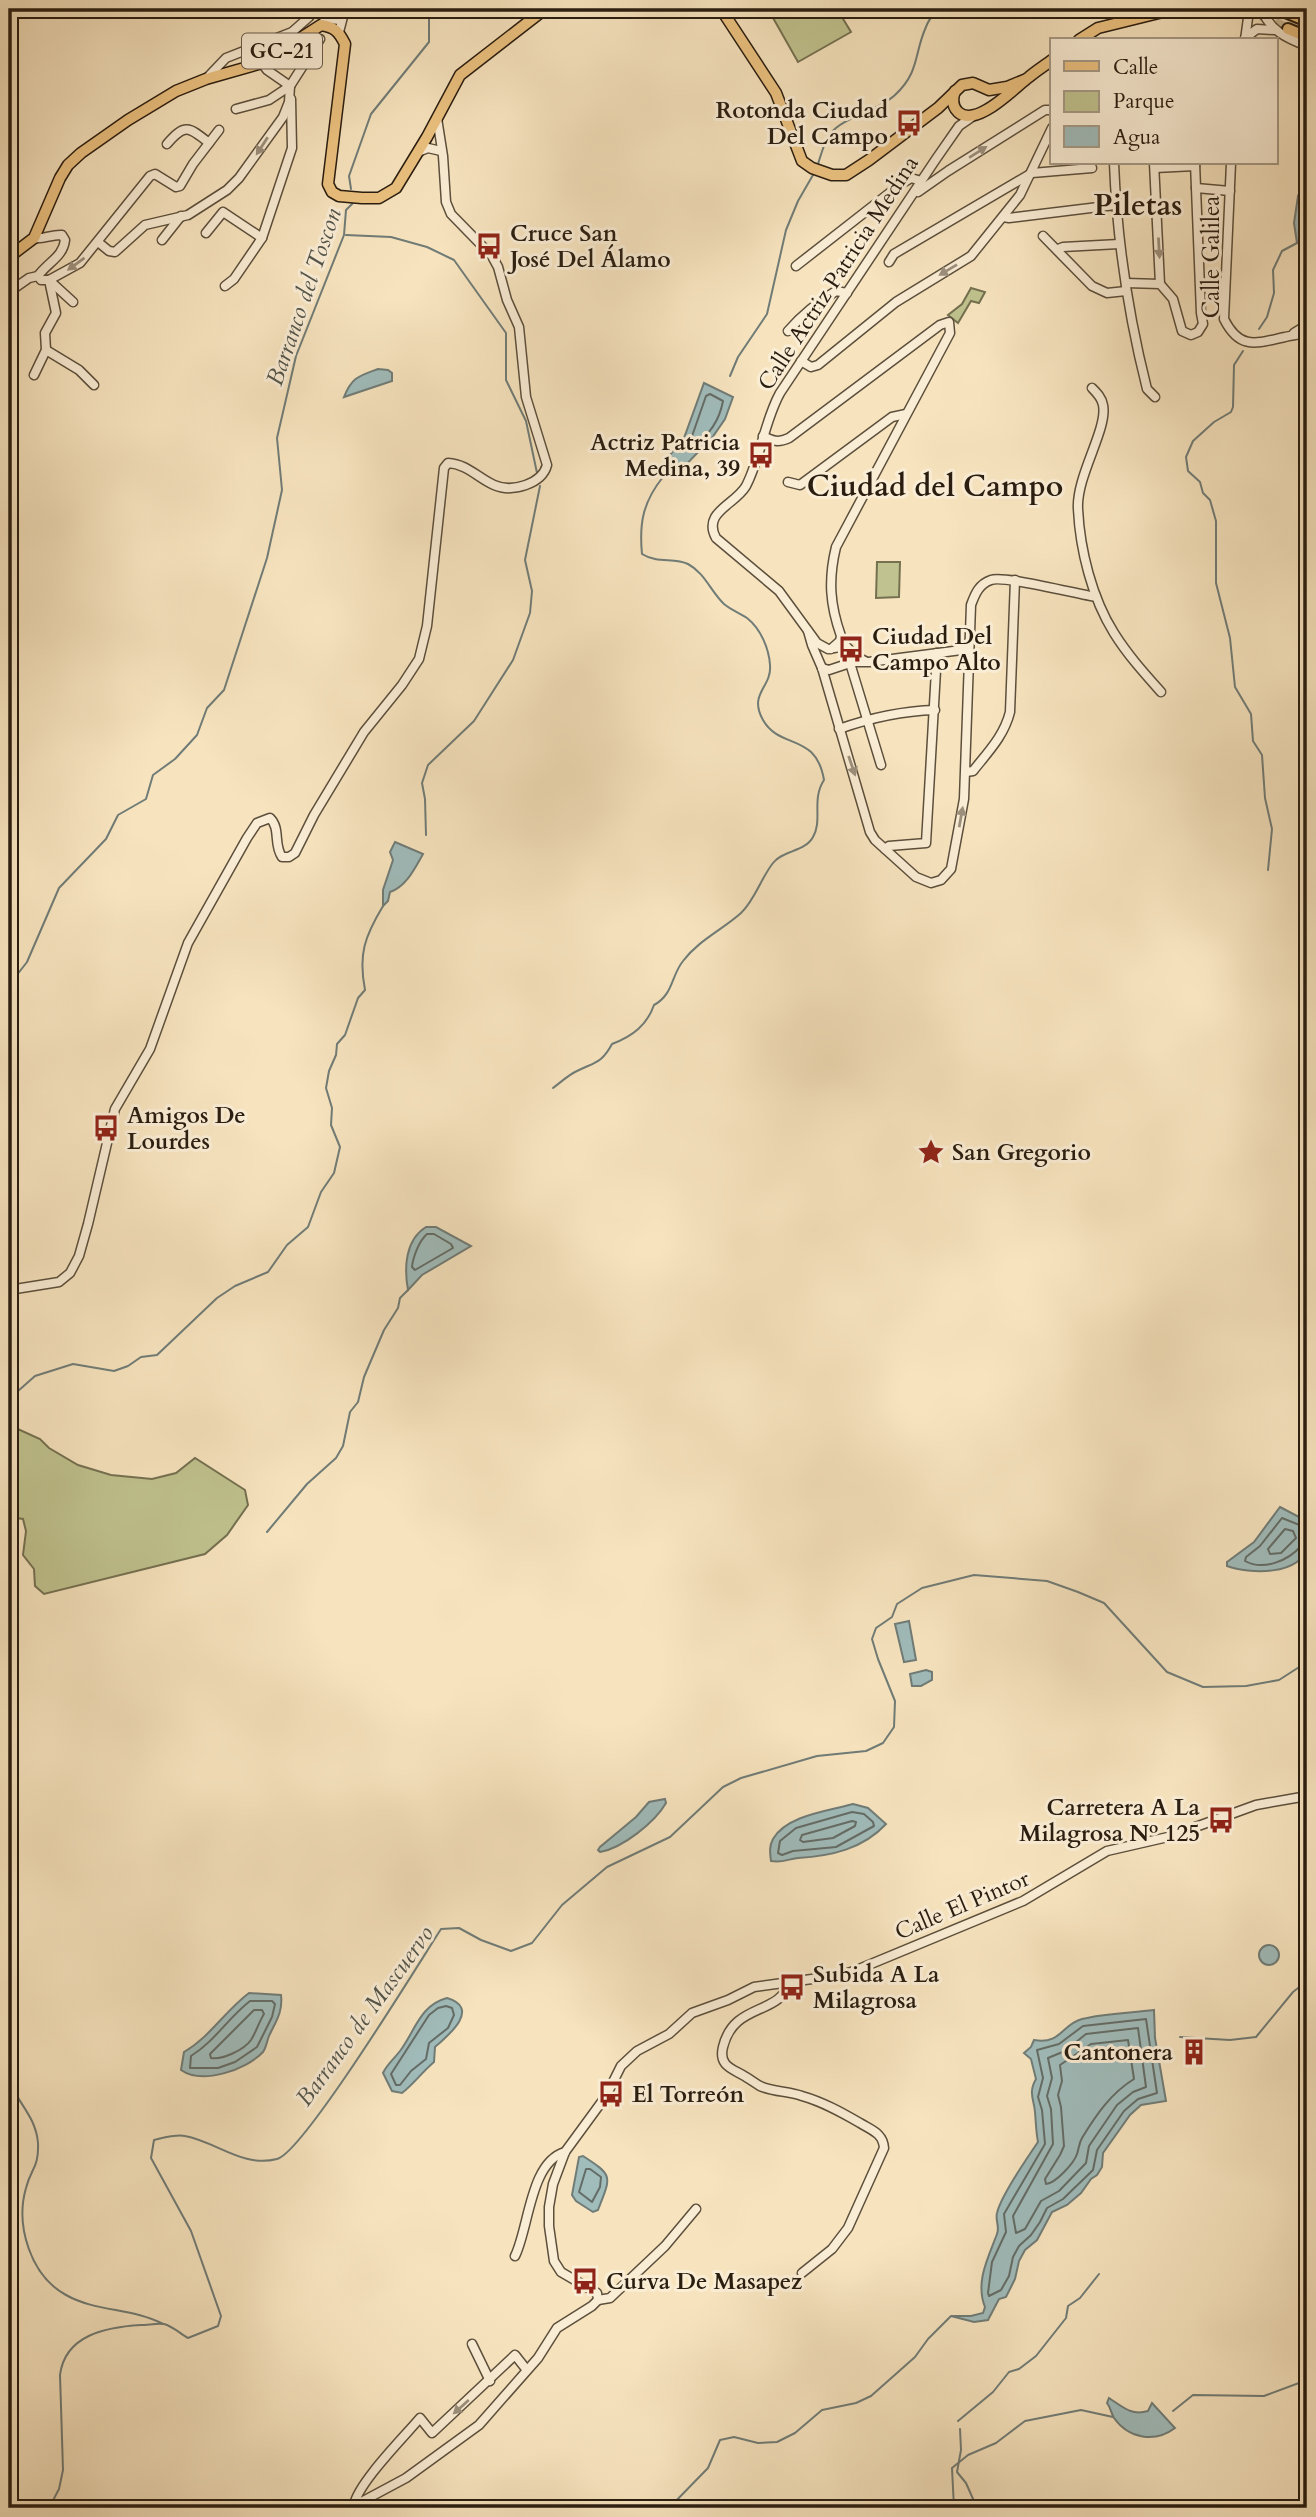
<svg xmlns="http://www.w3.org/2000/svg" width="1316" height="2517" font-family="Cardo,serif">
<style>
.green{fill:#c0c38f;stroke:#747050;stroke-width:2}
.water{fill:#a0bcbb;stroke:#707c77;stroke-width:2}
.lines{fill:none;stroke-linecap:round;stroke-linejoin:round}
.shore{stroke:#646c66;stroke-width:2}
.stream{stroke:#707c77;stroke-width:2}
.highway-tunnel{stroke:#cebc9c;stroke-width:10;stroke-dasharray:10 5;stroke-linecap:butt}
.minor-casing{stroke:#5c4f3c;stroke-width:11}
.major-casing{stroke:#291d10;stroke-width:13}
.highway-casing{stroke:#291d10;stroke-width:14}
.minor{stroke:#faedd5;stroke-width:8}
.major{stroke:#ecc280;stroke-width:10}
.highway{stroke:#ecc280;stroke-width:10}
.oneway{fill:#9c8f7c}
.labels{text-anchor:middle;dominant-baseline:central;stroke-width:6;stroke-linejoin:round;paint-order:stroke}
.shield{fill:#faedd5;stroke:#685b4b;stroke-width:2}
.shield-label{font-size:21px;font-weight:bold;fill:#291d10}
.poi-label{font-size:23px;font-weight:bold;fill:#291d10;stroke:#faedd5;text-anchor:start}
.street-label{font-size:23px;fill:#291d10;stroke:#faedd5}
.water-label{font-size:24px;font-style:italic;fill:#53554c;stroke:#faedd5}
.district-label{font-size:30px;font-weight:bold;fill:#291d10;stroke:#faedd5}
</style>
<rect width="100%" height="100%" fill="#f7e4bf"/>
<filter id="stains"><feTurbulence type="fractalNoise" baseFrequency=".00286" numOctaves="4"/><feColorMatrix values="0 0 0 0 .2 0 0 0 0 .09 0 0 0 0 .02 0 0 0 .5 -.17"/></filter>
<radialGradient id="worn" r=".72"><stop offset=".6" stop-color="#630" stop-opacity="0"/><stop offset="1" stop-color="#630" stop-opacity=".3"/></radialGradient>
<g class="green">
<path d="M768 9H837L851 32 798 62Z"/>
<path d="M971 288 985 292 979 303 971 301 958 323 948 315 962 304Z"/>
<path d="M877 562H900L899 597 876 598Z"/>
<path d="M9 1425 40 1439 49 1448 78 1465 111 1475 152 1479 176 1473 195 1458 245 1490 248 1505 227 1535 205 1554 44 1594 35 1586 34 1569 23 1555 26 1531 23 1519 9 1517Z"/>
</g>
<g class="water">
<path d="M1307 175V243H1297L1294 223 1298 196Z"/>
<path d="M378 369 388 370 392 373V381L344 397C352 377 359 376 378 369Z"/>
<path d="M704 383 733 397 725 419 705 448H702L681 470 663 477 669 456 684 438Z"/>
<path d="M395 842 423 854C415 868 406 887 390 892L388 901 383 906V890L393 860 390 852Z"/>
<path d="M426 1227H436L471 1246 422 1275 408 1290C404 1268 405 1240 426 1227Z"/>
<path d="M1280 1507 1303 1519 1307 1524C1307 1531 1309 1540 1307 1547 1300 1576 1249 1574 1227 1566V1562L1254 1542Z"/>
<path d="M909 1621 916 1660 904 1662 895 1624Z"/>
<path d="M926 1670 932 1672V1680L921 1686H912L910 1674Z"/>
<path d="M665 1799 666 1803C655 1822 623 1848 600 1852L598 1850 600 1847 636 1817 649 1802Z"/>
<path d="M853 1804 868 1808 886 1824C863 1849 831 1856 798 1858 787 1859 784 1863 771 1861 770 1853 769 1846 773 1839 787 1815 829 1811 853 1804Z"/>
<circle cx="1269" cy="1955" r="10"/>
<path d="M249 1993 281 1995C283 2012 276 2021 269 2036 267 2041 266 2048 263 2052 246 2070 202 2085 181 2070L184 2052C210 2037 225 2011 249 1993Z"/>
<path d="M447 1998C481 2008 449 2035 435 2047L434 2062C422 2072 414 2084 402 2093L392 2091 383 2073C387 2064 394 2059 400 2051 415 2031 420 2005 447 1998Z"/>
<path d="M1154 2010 1155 2038 1166 2101 1141 2105 1130 2115 1103 2153 1102 2167 1097 2175 1091 2179 1081 2193 1067 2205 1052 2212 1037 2240 1025 2250 1019 2261 1015 2279 1006 2297 999 2299 988 2320 974 2322 951 2316H971L983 2313 985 2307C975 2282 988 2258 997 2234 1000 2227 995 2220 997 2213 1001 2196 1027 2158 1038 2142 1036 2132 1036 2123 1035 2112 1034 2099 1028 2093 1036 2079L1031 2059 1024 2053 1031 2047 1034 2040C1061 2045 1062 2024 1082 2019 1105 2013 1131 2013 1154 2010Z"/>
<path d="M583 2156C614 2176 611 2176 598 2210L593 2212 576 2201 572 2195 579 2157Z"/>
<path d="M1109 2398C1123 2407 1131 2416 1148 2411L1152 2403 1175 2428C1155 2443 1129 2439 1114 2418 1111 2413 1111 2408 1107 2403Z"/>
</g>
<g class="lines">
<g class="shore">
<path d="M710 394 723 401C720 418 709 438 693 444L691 439 706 396Z"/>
<path d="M427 1234H434L451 1244 453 1248 415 1270 412 1267C413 1257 419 1241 427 1234Z"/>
<path d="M1307 1528 1282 1518 1260 1546 1246 1557 1245 1561C1263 1571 1288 1561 1301 1546L1307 1545"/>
<path d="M1285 1529 1293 1531 1296 1538 1281 1553 1270 1554 1268 1549Z"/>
<path d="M852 1812 864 1814 873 1822 874 1826 836 1847 793 1851 782 1855 778 1853 780 1841 796 1828Z"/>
<path d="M852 1821 856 1822 855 1826 833 1838 803 1842 800 1840 802 1835Z"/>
<path d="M250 2001H272L275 2004 272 2017 257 2047 235 2062 218 2068H190L191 2056C215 2041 228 2018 250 2001Z"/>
<path d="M446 2006 452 2008 454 2015 448 2028 429 2043 426 2059 411 2071 400 2085H396L391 2074 429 2015 438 2008Z"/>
<path d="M254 2010H262L264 2014C259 2022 256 2032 251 2040 244 2050 222 2060 211 2058L210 2054Z"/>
<path d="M1146 2019 1157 2093 1138 2099 1124 2111 1097 2150 1093 2170 1063 2199 1047 2208 1040 2222 1031 2235 1019 2246 1013 2257 1009 2276 1001 2290 989 2296 988 2293 992 2262 1006 2232 1004 2214 1045 2144 1042 2110 1038 2097 1043 2078 1037 2050 1059 2044 1083 2026Z"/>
<path d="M1138 2028 1146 2087 1133 2092 1117 2105 1089 2146 1086 2163 1059 2191 1041 2201 1025 2229 1016 2233 1013 2216 1053 2144 1051 2109 1047 2096 1052 2078 1048 2058 1065 2051 1086 2034Z"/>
<path d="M1128 2040 1134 2079C1111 2093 1096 2115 1082 2138 1079 2143 1079 2148 1077 2154 1074 2163 1056 2183 1046 2184L1045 2179 1060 2155 1064 2146 1061 2107 1058 2095 1062 2081 1060 2065 1091 2044Z"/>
<path d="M586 2169H590L601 2177 600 2187 592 2202 579 2192Z"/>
</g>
<g class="stream">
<path d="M818 164C821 155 824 142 830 134 844 116 877 112 895 95 920 72 914 53 926 27 928 20 934 14 938 9"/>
<path d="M351 189 349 176 371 114 429 42V9"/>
<path d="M346 235 391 237 427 247 454 260 506 333V380L526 421 537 473"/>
<path d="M1259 329 1267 317 1274 293 1273 270 1282 251 1297 243"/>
<path d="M1243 351 1234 365 1233 407 1231 412 1214 422 1193 441 1186 457 1188 471 1200 482 1203 493 1210 500 1216 521V583L1230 638 1235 687 1251 714 1253 741 1262 755 1265 798 1272 829 1268 870"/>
<path d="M730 376 738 357 767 314 786 230 798 201 813 175"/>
<path d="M426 835 425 799 422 783 428 765 474 721 513 660 530 613 532 591 525 560 540 486"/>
<path d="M9 985 27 962 59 888 106 839 118 815 146 799 153 775 175 759 197 735 207 708 224 690 267 558 282 490 277 438 296 356 344 235 346 210 354 202"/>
<path d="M553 1088C560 1083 568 1075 577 1071 595 1062 602 1063 612 1044 633 1036 647 1025 654 1005 673 995 671 976 683 961 699 940 722 930 741 913 755 900 761 878 773 863 783 850 805 852 813 837 823 820 811 800 824 780 816 732 780 750 763 720 748 693 772 688 770 665 769 649 761 629 747 618 740 613 731 610 724 604 711 592 705 573 688 564 674 557 658 564 642 554 639 523 643 502 663 477"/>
<path d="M9 1399 35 1376 73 1364 114 1371 128 1366 141 1357 157 1355 217 1298 235 1286 268 1272 287 1245 308 1227 321 1192 334 1173 340 1147 331 1125 332 1108 326 1088 329 1071 336 1055 337 1044 345 1035 358 998 365 990C358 954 365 936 383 906"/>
<path d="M267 1532 307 1484 336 1458 343 1446 350 1412 358 1402 364 1377 384 1330 398 1308 400 1298 408 1290"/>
<path d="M1180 2037 1230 2040 1256 2037 1293 1992 1307 1981"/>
<path d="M9 2081C18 2103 36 2117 38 2143 39 2168 31 2168 26 2188 15 2226 31 2276 66 2295 96 2312 133 2308 163 2324"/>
<path d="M1173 2411 1193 2395 1264 2396 1307 2380"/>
<path d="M958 2421 993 2392 1009 2372 1019 2369 1036 2356 1066 2318 1068 2306 1080 2298 1099 2274"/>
<path d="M960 2429 961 2450 957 2472 966 2483 977 2508"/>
<path d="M49 2508 59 2489 63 2470 60 2375C65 2335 106 2327 141 2325 148 2325 157 2323 164 2324 172 2326 181 2334 188 2338L218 2326 221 2316 191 2231 151 2158 154 2140C163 2138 176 2134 185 2136 217 2142 243 2168 277 2159 303 2153 419 1963 441 1929L459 1928 481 1940 511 1951 532 1943 562 1905 607 1867 670 1837 723 1787 741 1778 817 1756 866 1751 883 1743 894 1727 895 1701 878 1659 872 1639 876 1628 892 1617 897 1604 922 1588 974 1575 1047 1581 1078 1592 1104 1603 1167 1672 1203 1687 1246 1686 1279 1680 1307 1662"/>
<path d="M669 2508 708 2468 720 2440 734 2437 758 2443 777 2442 795 2433 822 2410 856 2403 871 2396 915 2357 928 2339 951 2316"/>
<path d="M954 2508 952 2468 968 2455 996 2443 1025 2421 1081 2410 1113 2417"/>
</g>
<path class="highway-tunnel" d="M1248 9 1288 29"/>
<g class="minor-casing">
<g id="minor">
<path d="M1261 9C1271 31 1286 38 1307 46"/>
<path d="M321 25 326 19 340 20"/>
<path d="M339 32 345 9"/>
<path d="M1245 38 1257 29 1274 30"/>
<path d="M1245 40 1248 18 1245 9"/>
<path d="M262 63 267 70 290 86"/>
<path d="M206 79 226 58 292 32 309 17 314 9"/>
<path d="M236 109 269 100 290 86 320 39"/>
<path d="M167 144C185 123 189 127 209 143"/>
<path d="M418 152 428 148 441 151"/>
<path d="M1114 163C1117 240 1128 314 1147 389L1155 397"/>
<path d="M1154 163 1160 284"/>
<path d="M1231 163 1224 319C1240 351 1257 343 1285 337 1293 335 1300 335 1307 332"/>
<path d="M1155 168 1195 166"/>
<path d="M1196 188 1230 191"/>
<path d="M918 192 948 171 1045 110H1052"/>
<path d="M1003 217 1009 218 1115 205"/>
<path d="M206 233 223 212 262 238"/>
<path d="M1043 236 1092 286 1107 293 1126 291"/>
<path d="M34 238C43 240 52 234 62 235L65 240C63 257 48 262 38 276L41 280H49L80 263 150 176 155 174 176 187 180 186 193 164 219 130"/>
<path d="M162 240 181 216"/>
<path d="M98 242 109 251 115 252 145 225 188 215 227 190 239 178 283 117 289 102 290 86"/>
<path d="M1058 249 1063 247 1119 244"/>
<path d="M889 262 894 254 1032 173 1092 168"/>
<path d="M796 266 901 184 911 178 921 181"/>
<path d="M49 280 73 302"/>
<path d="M1126 283 1160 284 1173 299 1182 331 1191 335 1198 332 1203 324 1201 313 1195 163"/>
<path d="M225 286 234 279 262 238 292 148 291 99"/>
<path d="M9 292 29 278 38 276"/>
<path d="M788 331C802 315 818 302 836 291L847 293"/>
<path d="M1294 333 1307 325"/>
<path d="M46 350 79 370 94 385"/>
<path d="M801 361 811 367 818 365 896 302 971 256 1020 195 1052 128"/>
<path d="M34 375 46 350 45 333 56 313 49 280"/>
<path d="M1092 388C1097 393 1102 398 1103 405 1108 429 1076 476 1078 509 1080 550 1092 598 1114 633 1127 654 1144 673 1161 692"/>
<path d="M763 436C773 441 778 443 789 438L940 325 949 322 950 333 836 547C828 580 830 605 841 636L840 641 831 649"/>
<path d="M788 482 800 485 892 417 906 414"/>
<path d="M808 631 812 645 822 668 870 832 875 840 916 877 931 883 941 880 951 869 964 799 971 605C975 594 979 584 991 580 1003 575 1077 594 1096 597"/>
<path d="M834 648 846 646 855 656 865 661"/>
<path d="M828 649 817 643 779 591 716 538C702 512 735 505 746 486 761 457 764 422 780 393L936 159 959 126 972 117"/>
<path d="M851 662H869L969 649"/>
<path d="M850 663 881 765"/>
<path d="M822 668 829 670 850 663 851 660"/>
<path d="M839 729C870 718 902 711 935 710"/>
<path d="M966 772 973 771C988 752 1004 736 1010 712L1015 580"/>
<path d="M885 849 889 846 926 843 937 653"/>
<path d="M9 1290 59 1282 70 1273 79 1256 88 1224 115 1109 150 1049 188 943 247 838 257 823 270 818C281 829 273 844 282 857H289L295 853 314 815 364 732 402 685 419 659 427 626 444 468 448 463C467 464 478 478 494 485 512 493 542 484 547 465L526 397 519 327 507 300 498 267 492 256 451 214 446 202 443 156 437 118"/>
<path d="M789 1983C779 2016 734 2002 723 2047 718 2067 734 2069 746 2077 751 2080 755 2083 760 2086 773 2092 788 2091 802 2096 823 2102 841 2112 860 2123 871 2130 883 2133 884 2148L848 2228 832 2249 802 2273"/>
<path d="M515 2256C529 2228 530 2162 565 2152"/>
<path d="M598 2300 610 2298 665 2246 696 2209"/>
<path d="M472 2344 490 2381"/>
<path d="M354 2505C358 2483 404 2437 420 2418L432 2433 515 2355 526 2369"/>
<path d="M350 2508 406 2478 479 2425 538 2358 557 2328 592 2306 598 2300 597 2293 561 2272 554 2261 549 2226V2207L553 2184 565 2152 606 2096 621 2066 637 2051 669 2034 692 2013 728 2000 754 1987 841 1975 854 1971 1023 1901 1107 1851 1168 1837 1256 1805 1307 1796"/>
</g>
</g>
<g class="major-casing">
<g id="major">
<path d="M721 9 776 93 802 161 812 168 832 175H846L869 160 938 108 962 85 973 83 989 90 1007 87 1024 80"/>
<path d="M1079 40 1098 28 1175 9"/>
<path d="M955 91C952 99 952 106 958 112 976 129 1015 87 1029 77 1036 71 1044 66 1052 60"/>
<path d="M9 257 34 238 60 178 68 165 81 153 128 120 176 91 206 79 262 63 321 25C335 27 339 32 345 44L328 184 332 192 339 196 362 198H379L396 188 427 137 460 75 545 9"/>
</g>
</g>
<g class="highway-casing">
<g id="highway">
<path d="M1278 9 1307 21"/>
<path d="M1288 29 1307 37"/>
</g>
</g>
<use href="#minor" class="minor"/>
<use href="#major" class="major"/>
<use href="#highway" class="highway"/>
</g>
<defs><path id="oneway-solid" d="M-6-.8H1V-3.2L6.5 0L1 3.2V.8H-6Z" transform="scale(1.75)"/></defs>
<g class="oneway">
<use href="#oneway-solid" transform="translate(262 146) rotate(123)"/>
<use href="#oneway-solid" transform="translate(978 152) rotate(-32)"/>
<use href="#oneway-solid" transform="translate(1159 248) rotate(87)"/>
<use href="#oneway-solid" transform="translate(76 264) rotate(144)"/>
<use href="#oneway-solid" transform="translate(948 270) rotate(149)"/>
<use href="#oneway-solid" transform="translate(852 766) rotate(71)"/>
<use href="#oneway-solid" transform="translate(961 817) rotate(-80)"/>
<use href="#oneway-solid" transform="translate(461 2407) rotate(138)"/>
</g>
<defs>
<g id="bus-bare" transform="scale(2.1)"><path d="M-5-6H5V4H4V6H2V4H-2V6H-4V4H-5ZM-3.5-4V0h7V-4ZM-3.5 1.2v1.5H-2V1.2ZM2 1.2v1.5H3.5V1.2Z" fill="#8f2418" stroke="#faedd5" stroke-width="2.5" paint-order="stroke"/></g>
<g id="sight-bare" transform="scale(2.1)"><path d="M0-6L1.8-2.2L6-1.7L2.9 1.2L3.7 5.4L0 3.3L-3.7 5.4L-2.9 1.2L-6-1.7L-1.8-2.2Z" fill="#8f2418" stroke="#faedd5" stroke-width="2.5" paint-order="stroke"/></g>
<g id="building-bare" transform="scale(2.1)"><path d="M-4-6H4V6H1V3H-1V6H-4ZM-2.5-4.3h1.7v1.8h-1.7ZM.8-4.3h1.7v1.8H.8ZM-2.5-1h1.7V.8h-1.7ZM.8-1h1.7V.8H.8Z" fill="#8f2418" stroke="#faedd5" stroke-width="2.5" paint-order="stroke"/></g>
</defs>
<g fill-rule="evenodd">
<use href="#bus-bare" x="909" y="123"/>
<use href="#bus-bare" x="489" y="246"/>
<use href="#bus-bare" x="761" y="455"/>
<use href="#bus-bare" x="851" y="649"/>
<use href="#bus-bare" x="106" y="1128"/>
<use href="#sight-bare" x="931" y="1152"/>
<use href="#bus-bare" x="1221" y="1820"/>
<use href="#bus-bare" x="792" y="1987"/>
<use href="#building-bare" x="1194" y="2052"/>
<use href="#bus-bare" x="611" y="2094"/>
<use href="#bus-bare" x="585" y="2281"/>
</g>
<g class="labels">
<rect class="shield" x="242" y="33.5" width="80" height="35" rx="5"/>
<g class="shield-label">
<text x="282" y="51">GC-21</text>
</g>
<g class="poi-label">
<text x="888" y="110" text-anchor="end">Rotonda Ciudad<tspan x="888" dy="26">Del Campo</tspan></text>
<text x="510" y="233">Cruce San<tspan x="510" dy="26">José Del Álamo</tspan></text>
<text x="740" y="442" text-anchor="end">Actriz Patricia<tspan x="740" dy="26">Medina, 39</tspan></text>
<text x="872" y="636">Ciudad Del<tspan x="872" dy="26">Campo Alto</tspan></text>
<text x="127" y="1115">Amigos De<tspan x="127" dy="26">Lourdes</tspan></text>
<text x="952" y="1152">San Gregorio</text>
<text x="1200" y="1807" text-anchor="end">Carretera A La<tspan x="1200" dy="26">Milagrosa Nº 125</tspan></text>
<text x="813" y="1974">Subida A La<tspan x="813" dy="26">Milagrosa</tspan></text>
<text x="1173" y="2052" text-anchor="end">Cantonera</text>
<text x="632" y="2094">El Torreón</text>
<text x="606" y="2281">Curva De Masapez</text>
</g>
<g class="street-label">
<text transform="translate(1211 257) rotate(-90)">Calle Galilea</text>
<text transform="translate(838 273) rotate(-57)">Calle Actriz Patricia Medina</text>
<text transform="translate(962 1905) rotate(-23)">Calle El Pintor</text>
</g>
<g class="water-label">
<text transform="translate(304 297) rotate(-71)">Barranco del Toscon</text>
<text transform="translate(365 2016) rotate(-54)">Barranco de Mascuervo</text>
</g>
<g class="district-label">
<text x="1138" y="205">Piletas</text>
<text x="935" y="486">Ciudad del Campo</text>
</g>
</g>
<rect width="1316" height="2517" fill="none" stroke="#f7e4bf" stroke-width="35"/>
<rect x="10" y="10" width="1295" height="2496" fill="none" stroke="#291d10" stroke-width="3.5"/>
<rect x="18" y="18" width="1281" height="2482" fill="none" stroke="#291d10" stroke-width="2"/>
<rect x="1050" y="38" width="228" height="126" fill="#faedd5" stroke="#a69a86" stroke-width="2"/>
<rect x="1064" y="61" width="35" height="10" fill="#ecc280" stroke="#a69a86" stroke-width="2"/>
<text x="1113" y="74" font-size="21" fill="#291d10">Calle</text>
<rect x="1064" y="91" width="35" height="21" fill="#c0c38f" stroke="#a69a86" stroke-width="2"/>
<text x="1113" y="108" font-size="21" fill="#291d10">Parque</text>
<rect x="1064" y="126" width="35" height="21" fill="#a0bcbb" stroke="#a69a86" stroke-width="2"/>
<text x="1113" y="144" font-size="21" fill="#291d10">Agua</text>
<rect width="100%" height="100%" filter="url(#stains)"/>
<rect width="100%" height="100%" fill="url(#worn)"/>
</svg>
